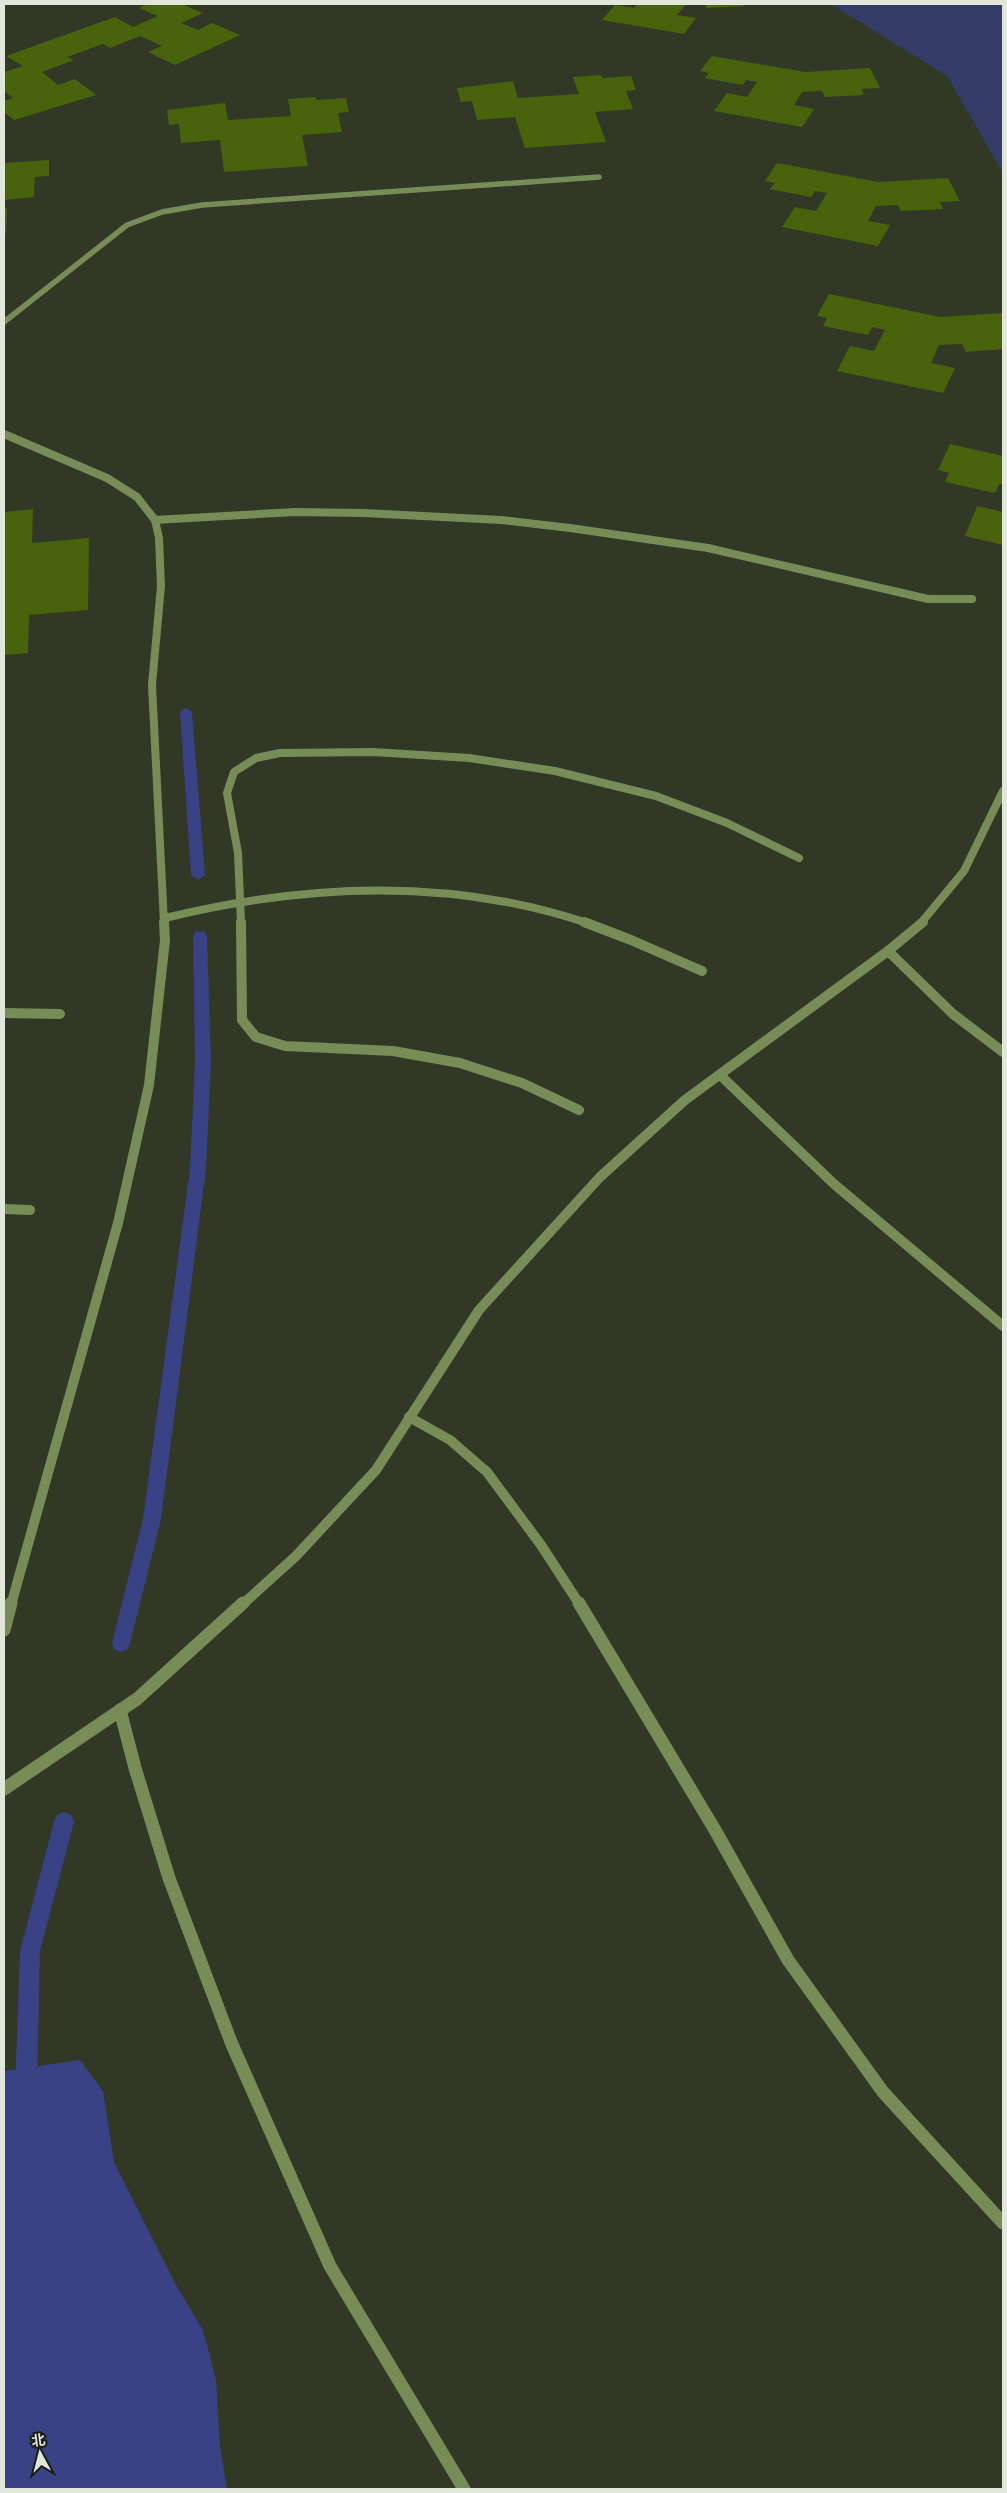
<svg xmlns="http://www.w3.org/2000/svg" width="1007" height="2493" font-family="Overpass,'Noto Sans SC',sans-serif">
<style>
.green{fill:#353c67}
.water{fill:#384284}
.lines{fill:none;stroke-linecap:round;stroke-linejoin:round}
.stream{fill:#384284;fill-rule:evenodd}
.building{fill:#49630c}
.minor-far3{stroke:#788c58;stroke-width:5.5}
.minor-far2{stroke:#788c58;stroke-width:8}
.minor-far1{stroke:#788c58;stroke-width:10}
.minor{stroke:#788c58;stroke-width:13}
</style>
<rect width="100%" height="100%" fill="#313826"/>
<path class="green" d="M831 4H1003V173L947 76Z"/>
<path class="water" d="M80 2060 103 2091 114 2162 176 2285 203 2330 216 2380 220 2446 227 2489H4V2071Z"/>
<g class="lines">
<g class="stream">
<path d="M186 708 192 712 205 875 198 880 191 875 180 712Z"/>
<path d="M200 931 205 932 207 936 211 1061 206 1169 161 1519 130 1643 128 1649 121 1652 114 1649 112 1643 143 1519 190 1169 195 1061 193 936 195 932Z"/>
<path d="M64 1812 71 1815 74 1822 40 1951 37 2090 34 2098 26 2101 18 2098 15 2090 20 1951 54 1822 57 1815Z"/>
</g>
</g>
<g class="building">
<path d="M148 4H187L184 5 203 13 181 23 198 30 212 23 240 35 175 65 148 52 162 46 140 36 110 48 103 44 67 57 74 60 42 72 58 85 75 79 96 95 14 120 4 112V101L13 98 4 91V72L23 66 6 56 115 17 133 27 158 16 139 8Z"/>
<path d="M637 4H686L677 15 696 18 684 34 602 20 615 5 634 8Z"/>
<path d="M705 4H743L744 6 707 8Z"/>
<path d="M712 56 805 72 870 68 880 88 861 89 864 95 825 97 822 91 802 92 794 105 814 109 802 127 714 111 727 93 747 97 757 82 746 80 743 85 705 78 709 73 700 71Z"/>
<path d="M601 75 602 78 631 76 636 90 626 91 633 109 595 112 606 142 525 148 515 117 477 120 472 101 461 102 457 88 513 81 518 98 579 94 573 77Z"/>
<path d="M316 97V100L346 98 349 112 338 113 342 132 302 135 308 166 224 172 220 140 181 143 179 124 169 125 167 110 225 103 228 120 291 116 288 99Z"/>
<path d="M49 160V176L35 177 34 197 4 200V163Z"/>
<path d="M777 163 878 182 948 178 960 201 940 202 943 209 901 211 898 205 876 206 868 221 890 225 878 246 782 227 795 207 816 211 827 193 815 191 811 197 770 189 775 183 765 181Z"/>
<path d="M4 208H7L6 233 4 234Z"/>
<path d="M829 294 940 317 1003 313V349L966 352 962 344 939 345 931 363 955 368 943 393 837 371 850 346 874 351 885 330 872 327 868 335 823 326 827 318 817 316Z"/>
<path d="M950 444 1003 456V485L999 484 995 493 945 482 949 473 938 470Z"/>
<path d="M977 506 1003 512V545L965 536Z"/>
<path d="M33 509 32 543 89 538 88 610 29 615 28 653 4 655V512Z"/>
</g>
<g class="lines">
<path class="minor-far3" d="M4 322 127 225 162 212 202 205 599 177"/>
<g class="minor-far2">
<path d="M4 434 107 478 137 497 155 520 159 538 161 586 152 685 164 923"/>
<path d="M155 520 295 512 364 513 501 520 570 528 708 548 928 599H972"/>
<path d="M165 918C304 884 450 877 587 923"/>
<path d="M241 923 238 853 227 793 234 772 256 758 280 753 373 752 469 758 555 771 656 796 727 823 799 858"/>
<path d="M921 923 964 871 1003 791"/>
</g>
<g class="minor-far1">
<path d="M241 922 242 1020 256 1037 285 1046 393 1051 460 1063 522 1083 579 1110"/>
<path d="M584 922 631 940 702 971"/>
<path d="M888 951 953 1014 1003 1052"/>
<path d="M4 1013 60 1014"/>
<path d="M720 1075 834 1184 1003 1326"/>
<path d="M4 1209 30 1210"/>
<path d="M409 1417 450 1440 487 1472 541 1545 580 1605"/>
<path d="M11 1605 118 1223 149 1085 165 940 164 922"/>
<path d="M242 1605 296 1556 376 1470 479 1310 600 1177 685 1100 888 951 923 922"/>
</g>
<g class="minor">
<path d="M579 1603 715 1830 788 1960 883 2092 1003 2223"/>
<path d="M4 1630 11 1603"/>
<path d="M120 1710 135 1768 169 1878 231 2042 330 2266 464 2489"/>
<path d="M4 1789 137 1699 243 1603"/>
</g>
</g>
<rect width="1007" height="2493" fill="none" stroke="#e2e7dc" stroke-width="10"/>
<g transform="translate(40 2453) rotate(353)" stroke="#1b1e16" stroke-width="4" paint-order="stroke">
<path d="M0-4L9 19L0 12L-9 19Z" fill="#e2e7dc"/>
<text y="-8" font-size="14" font-weight="bold" text-anchor="middle" fill="#e2e7dc">北</text>
</g>
</svg>
